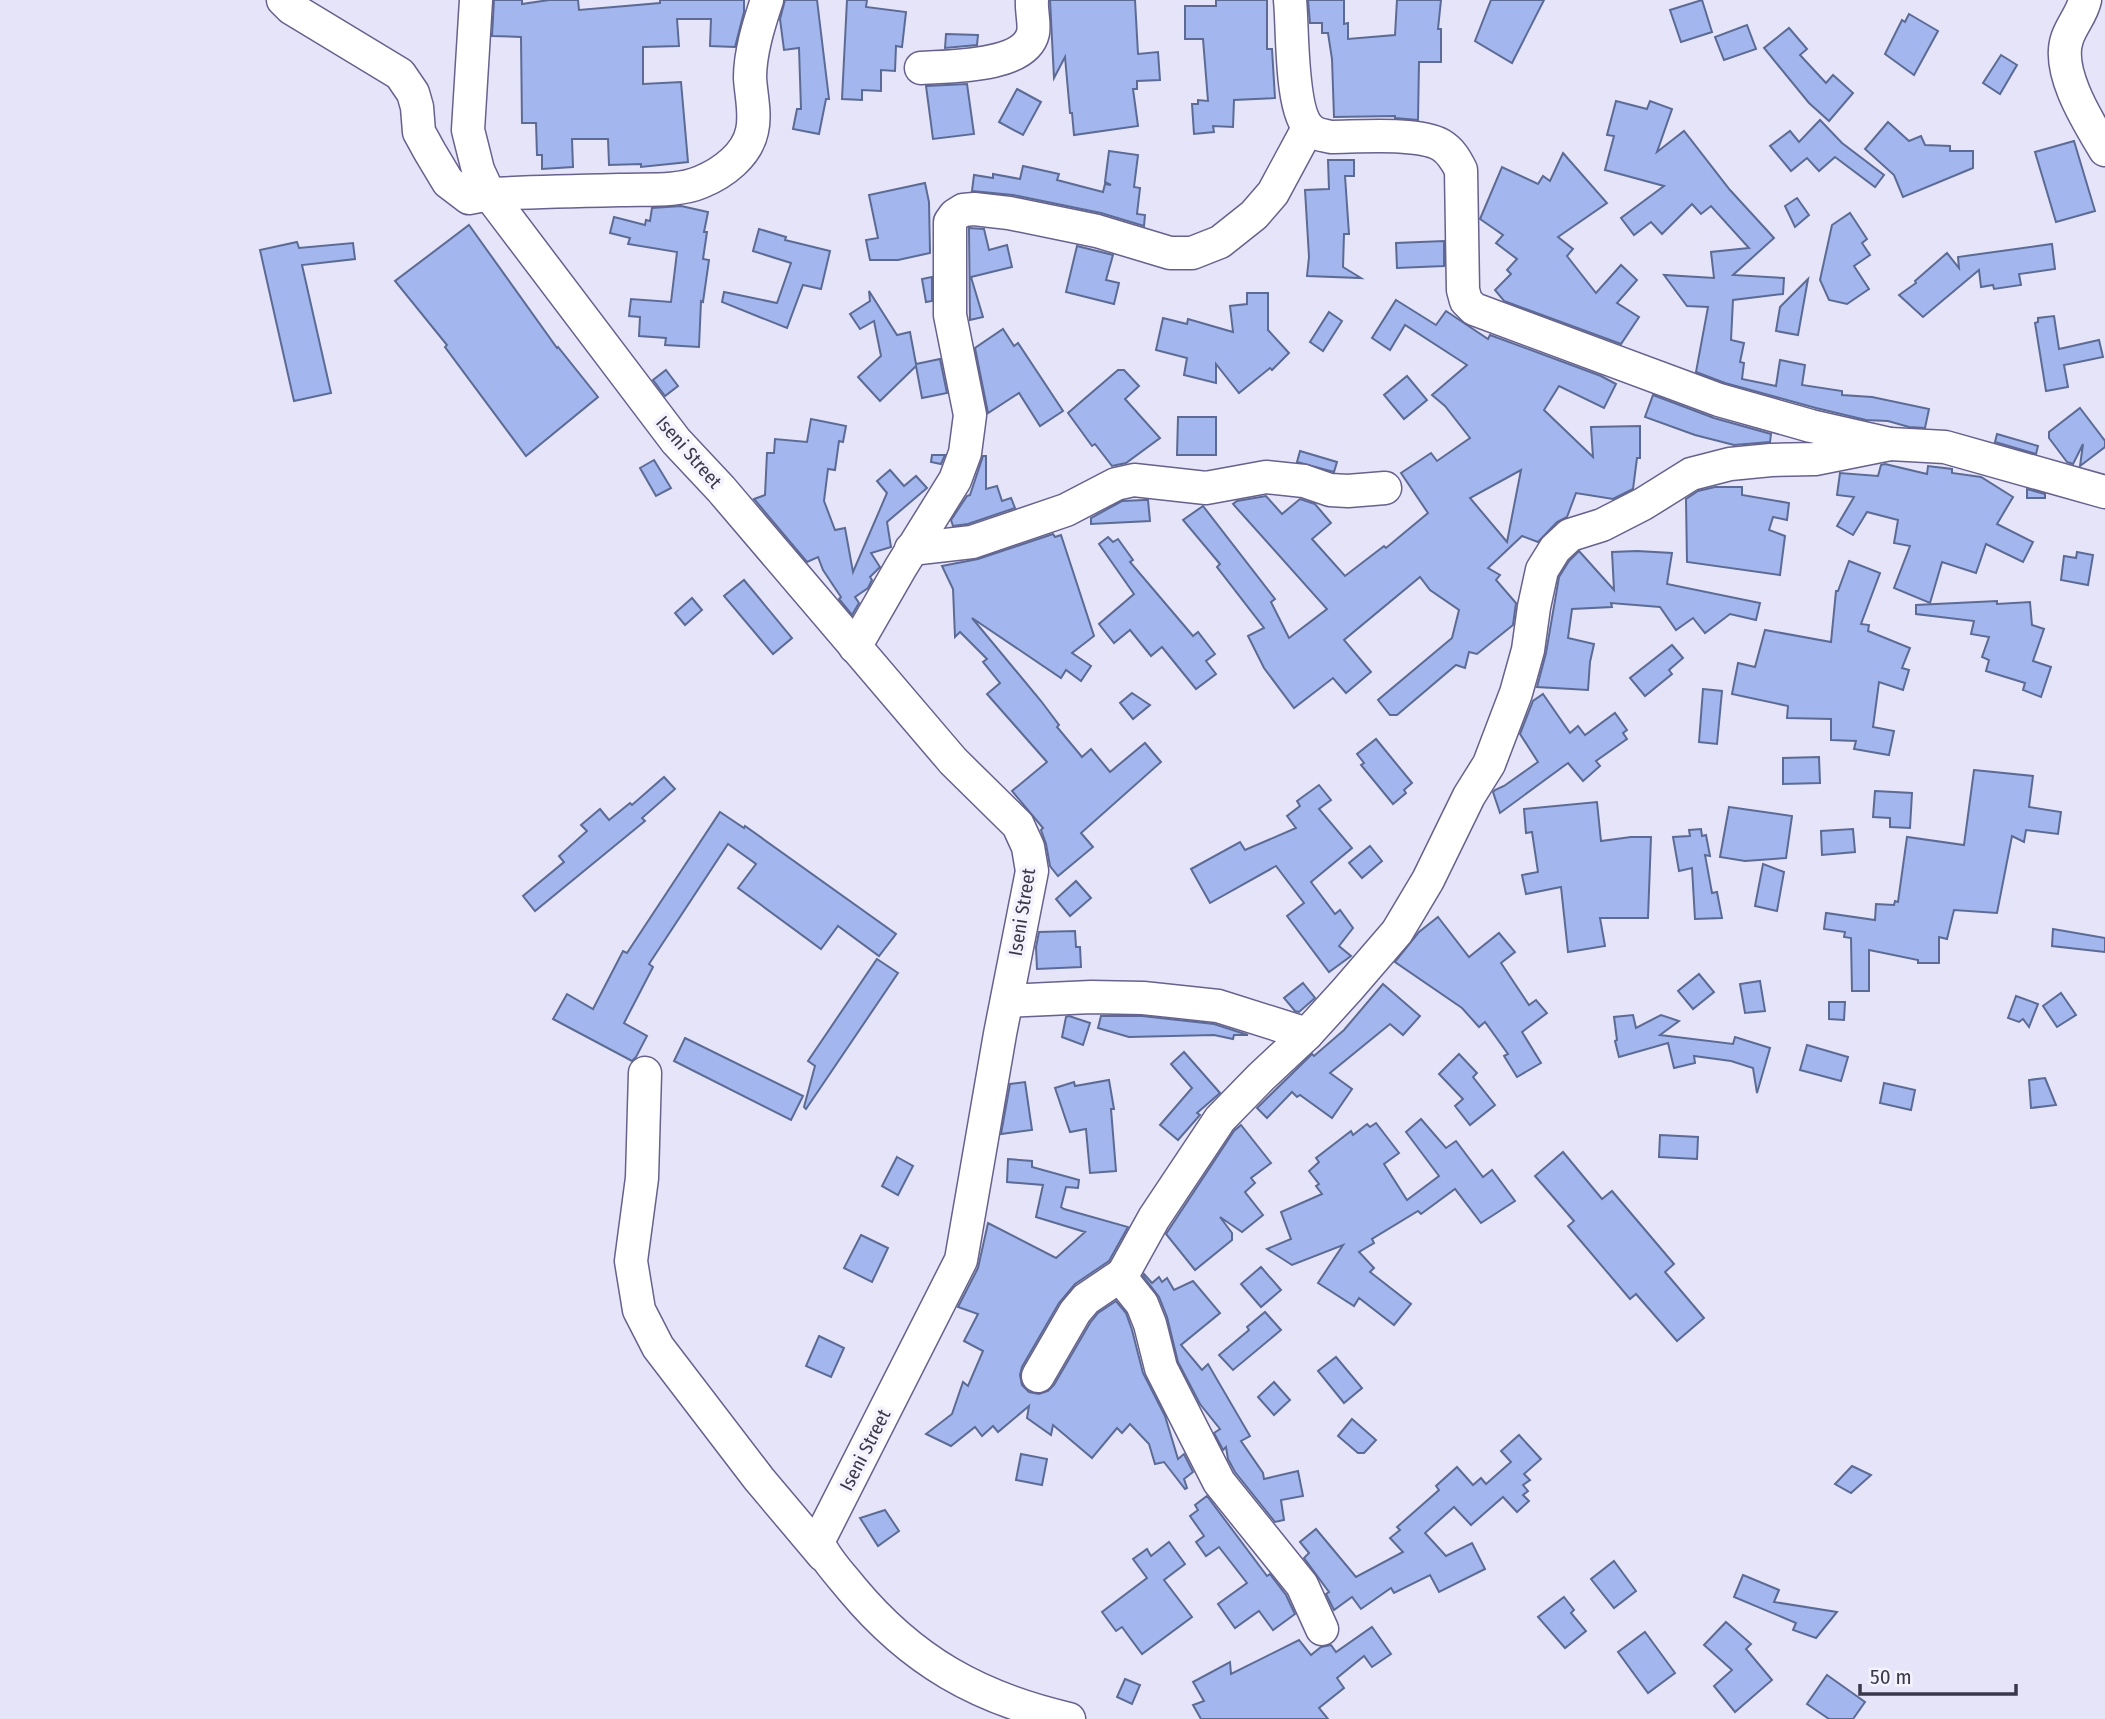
<svg xmlns="http://www.w3.org/2000/svg" width="2105" height="1719" font-family="'Fira Sans Condensed',sans-serif">
<style>
.building{fill:#a3b7ee;stroke:#5c6b95;stroke-width:2;fill-rule:evenodd}
.lines{fill:none;stroke-linecap:round;stroke-linejoin:round}
.minor-casing{stroke:#66618d;stroke-width:35}
.minor{stroke:#fff;stroke-width:32}
.labels{text-anchor:middle;dominant-baseline:central;stroke-width:7;stroke-linejoin:round;paint-order:stroke}
.street-label{font-size:19px;fill:#3a384b;stroke:#f4f3fd}
</style>
<rect width="100%" height="100%" fill="#e6e4f9"/>
<g class="building">
<path d="M494 0H522V4L549 0H578L579 10 660 3V0H744V12L735 47 710 46 711 19H677L679 46 643 47V84L681 82 688 162 641 167V164L609 165 608 139H572L573 167 542 169V155H537L536 123H522L521 37 492 36Z"/>
<path d="M785 0H817L829 99H826L819 134 793 129 797 109H801L799 48 784 50 780 19Z"/>
<path d="M847 0H867L866 7 906 12 902 47 896 46 895 71 881 70V91L862 90V100L842 99Z"/>
<path d="M1050 0H1135L1138 54 1158 52 1160 80 1137 81V89H1133L1138 126 1074 135 1072 113H1070L1065 57 1054 78Z"/>
<path d="M1216 0H1267V49H1272L1275 98 1234 100 1233 127 1213 126 1214 132 1194 134 1192 104H1198V100L1208 101 1203 39H1185V6H1216Z"/>
<path d="M1308 0H1344V24L1348 23V39L1395 35 1397 0H1441L1438 29H1441V62H1419L1418 120 1395 118V116L1334 117 1332 59 1328 33H1322V23H1310Z"/>
<path d="M1491 0H1544L1512 63 1475 41Z"/>
<path d="M1702 0 1712 32 1681 42 1670 10Z"/>
<path d="M1909 14 1938 31 1914 75 1885 54 1902 20 1905 22Z"/>
<path d="M1747 25 1756 49 1724 60 1715 37Z"/>
<path d="M1789 28 1807 49 1800 55 1826 83 1833 75 1853 93 1829 121 1809 103 1764 48Z"/>
<path d="M946 34 978 35 977 45 945 48Z"/>
<path d="M2001 55 2017 65 2000 94 1983 83Z"/>
<path d="M967 84 974 134 933 139 926 86Z"/>
<path d="M1017 89 1041 102 1023 135 999 122Z"/>
<path d="M1616 101 1647 109 1650 101 1672 109 1657 152 1684 131 1730 190 1774 238 1733 275 1784 278 1783 294 1733 300 1731 340 1744 343 1740 362 1744 363 1742 379 1776 386 1780 360 1805 365 1802 385 1842 391V395L1872 397 1929 409 1925 428 1909 427 1888 421 1866 420 1816 408 1725 383 1696 372 1708 307 1687 306 1664 275 1714 278 1711 252 1749 248 1711 206 1701 214 1692 204 1662 234 1651 222 1634 235 1621 218 1664 186 1605 170 1614 136 1607 135Z"/>
<path d="M1820 120 1842 143 1884 175 1875 187 1835 157 1819 171 1807 158 1791 171 1770 146 1790 131 1799 142Z"/>
<path d="M1888 122 1909 141 1921 136 1925 145 1950 146V151H1973V168L1903 197 1894 175 1865 149Z"/>
<path d="M2074 141 2095 211 2056 222 2035 152Z"/>
<path d="M1109 151 1138 155 1134 187 1140 188 1137 214 1145 215 1144 226 1101 213 1013 195 972 191 974 175 993 178V174L1020 179 1023 166 1059 174 1057 180 1103 192 1105 184 1111 185 1105 182Z"/>
<path d="M1563 153 1607 203 1558 237 1573 249 1567 256 1596 293 1621 265 1637 280 1617 303 1639 317 1621 344 1504 301 1495 290 1511 274 1507 270 1517 259 1496 243 1503 235 1480 219 1502 167 1538 184 1543 176 1550 181Z"/>
<path d="M1328 160H1354V176H1345L1349 234H1344L1343 267 1361 278 1307 276 1309 257 1305 190 1329 189Z"/>
<path d="M925 183 929 202 930 253 898 260H870L866 240 878 238 869 195Z"/>
<path d="M1797 198 1809 215 1795 227 1785 206Z"/>
<path d="M681 206 708 212 704 232H707L703 259 709 260 703 302 701 301 699 347 665 345 666 338 639 336 640 317 629 316 631 299 671 302 677 252 628 244 630 238 610 233 614 217 645 225 646 220 650 221 652 208Z"/>
<path d="M1850 213 1867 239 1862 243 1870 255 1854 266 1869 289 1847 304 1829 300 1820 280 1832 225Z"/>
<path d="M469 225 557 348 558 347 598 397 526 456 445 347 447 345 395 281Z"/>
<path d="M969 228 984 229 989 250 1007 245 1012 267 971 277 983 317 970 320Z"/>
<path d="M759 229 786 237 785 240 830 251 821 289 803 285 787 328 722 302 724 292 777 303 791 263 753 251Z"/>
<path d="M1444 241V266L1397 268 1396 243Z"/>
<path d="M297 242 299 248 353 243 355 259 302 265 331 393 294 401 260 250Z"/>
<path d="M2052 244 2055 269 2019 274 2021 285 1994 289 1993 285 1981 287 1979 270 1923 317 1899 295 1916 283 1915 281 1947 253 1959 268 1958 257Z"/>
<path d="M1077 246 1113 255 1106 280 1119 283 1114 304 1066 292Z"/>
<path d="M932 277V301L926 302 922 279Z"/>
<path d="M1808 279 1798 335 1776 331 1780 307Z"/>
<path d="M869 291 897 335 910 332 916 364 940 359 947 393 922 398 916 366 880 401 858 377 881 356 874 321 860 329 850 314 870 301Z"/>
<path d="M1247 293H1268V330L1289 353 1272 370 1270 368 1239 393 1216 364V383L1184 375 1187 358 1156 350 1163 318 1187 324 1188 319 1233 332 1230 306 1247 304Z"/>
<path d="M1396 300 1436 325 1446 311 1488 339 1490 335 1601 376 1616 384 1604 408 1559 386 1544 410 1593 457 1591 427 1640 426V458H1637L1633 489 1613 499 1576 493 1567 517 1557 522 1538 542 1522 536 1488 568 1500 575 1496 580 1516 603 1513 625 1477 654 1469 652 1465 668 1456 665 1397 715H1390L1378 700 1452 638 1459 610 1430 590 1420 577 1344 640 1371 672 1346 693 1333 678 1294 708 1264 668 1248 636 1264 628 1217 567 1220 564 1183 520 1203 506 1275 599 1271 602 1289 638 1327 609 1233 504 1237 501 1266 496 1282 514 1300 499 1315 504 1331 523 1312 539 1345 576 1384 546 1386 548 1428 513 1401 473 1431 453 1437 461 1470 438 1445 406 1432 395 1467 365 1405 325 1390 350 1372 338ZM1521 470 1507 542 1470 498Z"/>
<path d="M1329 312 1342 321 1323 351 1310 342Z"/>
<path d="M2054 316 2059 349 2099 340 2103 357 2064 365 2068 387 2046 391 2035 323 2038 322V318Z"/>
<path d="M1003 329 1014 346 1018 343 1063 411 1040 426 1019 393 988 413 975 348Z"/>
<path d="M666 370 678 386 665 396 653 380Z"/>
<path d="M1118 370H1124L1139 386 1125 399 1160 438 1126 463 1112 466 1095 444 1092 446 1068 413Z"/>
<path d="M1407 376 1427 400 1404 419 1384 395Z"/>
<path d="M1653 395 1714 418 1771 434 1770 442 1734 445 1695 435 1645 417Z"/>
<path d="M2080 408 2105 441V447L2080 466 2083 444 2073 464 2067 462 2049 438V432Z"/>
<path d="M1178 417H1216V455H1177Z"/>
<path d="M811 419 846 426 843 442 839 441 835 470 828 469 824 501 835 530 845 528 853 572 887 493 877 481 890 470 904 486 916 476 927 488 887 522 891 547 871 553 880 567 870 577 872 580 868 588 855 597 859 603 852 615 839 599 841 597 823 570 818 557 807 562 754 499 765 495 767 453H774L775 439 807 442Z"/>
<path d="M1997 434 2038 446 2036 454 1995 442Z"/>
<path d="M1300 451 1337 462 1334 472 1297 462Z"/>
<path d="M932 455H945L941 464 931 462Z"/>
<path d="M983 456H986V489L997 486 1002 501 1011 498 1015 508 968 524 953 526 951 520 967 496 970 495Z"/>
<path d="M654 460 671 488 656 496 640 468Z"/>
<path d="M1885 464 1927 474 1928 466 1952 469V473L1981 477 2013 497 1997 524 2033 542 2023 562 1986 544 1976 573 1942 562 1930 603 1894 588 1910 546 1894 543 1898 520 1867 512 1853 535 1837 526 1854 497 1837 495 1840 473 1878 476 1881 465Z"/>
<path d="M1715 487H1742V495L1789 503 1787 520 1773 517 1769 530 1785 536 1780 575 1687 562 1686 499 1698 491Z"/>
<path d="M2027 489 2045 494V498H2027Z"/>
<path d="M1145 500H1148L1150 521 1091 524V518L1122 501Z"/>
<path d="M1053 534 1055 537 1061 535 1094 636 1072 653 1091 666 1081 681 1066 670 1061 678 972 618 1041 701 1059 725 1057 727 1082 757 1091 749 1110 772 1145 743 1161 762 1081 833 1093 847 1058 876 1050 866 1046 844 1041 830 1043 828 1012 791 1047 762 987 694 1000 683 983 662 987 659 960 632 955 637 953 589 942 566 978 559Z"/>
<path d="M1108 537 1113 542 1118 539 1133 560 1130 562 1193 636 1198 632 1215 654 1206 661 1216 674 1196 689 1162 647 1151 656 1130 630 1114 643 1099 624 1134 594 1099 544Z"/>
<path d="M1579 551 1614 590 1612 552 1637 551 1672 553 1667 584 1760 603 1756 620 1730 614 1705 633 1693 618 1676 630 1660 607 1611 603 1612 607 1572 609 1568 638 1594 644 1590 662 1588 690 1537 687 1546 653 1559 577 1569 561Z"/>
<path d="M2077 552 2093 555 2088 585 2061 580 2064 556 2076 558Z"/>
<path d="M1849 561 1880 573 1861 624 1869 625 1868 631 1910 648 1902 668 1909 670 1903 690 1879 682 1873 727 1894 731 1889 755 1854 749 1856 741 1831 740V719L1787 718 1788 706 1732 694 1738 663 1755 667 1765 630 1831 642 1836 591H1838Z"/>
<path d="M744 580 792 638 773 654 724 596Z"/>
<path d="M692 598 702 610 685 625 675 613Z"/>
<path d="M1997 601V604L2030 602 2032 625 2044 629 2033 661 2051 667 2041 697 2023 690 2025 683 1986 671 1989 660 1982 657 1989 637 1971 634 1974 621 1916 614V605Z"/>
<path d="M1672 645 1683 658 1669 670 1672 674 1645 696 1630 678Z"/>
<path d="M1703 689 1722 691 1717 744 1699 742Z"/>
<path d="M1132 693 1150 705 1133 719 1120 703Z"/>
<path d="M1543 694 1570 733 1578 726 1585 735 1615 713 1627 730 1623 733 1627 739 1596 761 1600 766 1583 781 1568 763 1500 813 1493 792 1495 790 1504 786 1538 762 1520 734 1533 701Z"/>
<path d="M1376 739 1412 783 1404 790 1406 793 1393 804 1361 765 1364 763 1357 754Z"/>
<path d="M1819 757 1820 783 1783 784V758Z"/>
<path d="M1974 770 2033 776 2029 807 2061 812 2058 834 2026 830 2024 842 2012 836 1997 913 1954 910 1947 939 1939 937V963H1918V960L1869 950V991H1852L1851 938 1844 937 1845 932 1824 929 1826 913 1875 920 1876 904 1894 905 1895 901 1898 902 1907 837 1964 845Z"/>
<path d="M664 777 675 789 642 818 645 821 535 911 523 896 564 862 559 856 587 831 581 825 600 809 609 820 630 803 632 805Z"/>
<path d="M1319 785 1331 800 1319 809 1352 848 1311 882 1335 914 1340 910 1353 928 1339 946 1351 956 1329 972 1287 916 1304 903 1276 866 1210 903 1191 869 1240 842 1245 850 1296 828 1287 816 1300 806 1297 801Z"/>
<path d="M1875 791 1912 793 1910 828 1890 827V818L1873 817Z"/>
<path d="M1597 802 1601 841 1631 837H1651L1648 918H1600L1605 946 1568 952 1561 887 1526 894 1522 875 1538 872 1532 832 1526 833 1524 809Z"/>
<path d="M1729 807 1792 816 1786 858 1745 861 1720 857Z"/>
<path d="M720 812 744 828 745 826 896 934 879 956 838 926 821 949 738 888 756 864 728 844 649 964 653 967 624 1023 647 1036 636 1057 632 1061 553 1019 567 994 593 1009 623 951 627 953Z"/>
<path d="M1701 829 1702 836 1706 835 1710 856 1705 855 1712 893 1717 892 1722 918 1695 919 1692 868 1679 871 1673 837 1690 836 1689 830Z"/>
<path d="M1853 829 1855 852 1822 855 1821 831Z"/>
<path d="M1370 846 1382 861 1362 878 1349 863Z"/>
<path d="M1763 864 1784 872 1777 911 1755 906Z"/>
<path d="M1076 881 1091 898 1070 916 1056 899Z"/>
<path d="M1438 917 1469 957 1499 933 1515 952 1501 963 1529 1005 1536 1000 1547 1013 1522 1032 1541 1063 1517 1077 1504 1056 1508 1054 1485 1022 1479 1027 1462 1008 1395 962 1419 932Z"/>
<path d="M2053 929 2105 938V952L2052 946Z"/>
<path d="M1075 931 1076 947H1080L1081 967 1037 969 1036 947 1039 932Z"/>
<path d="M877 959 898 973 806 1109 804 1107 815 1066 808 1061Z"/>
<path d="M1699 974 1714 992 1693 1009 1678 991Z"/>
<path d="M1760 981 1765 1011 1745 1013 1740 984Z"/>
<path d="M1303 983 1315 998 1299 1012 1295 1011 1284 998Z"/>
<path d="M1383 984 1420 1016 1403 1035 1390 1024 1330 1073 1352 1089 1332 1118 1300 1095 1297 1097 1292 1092 1267 1118 1257 1108 1312 1054 1314 1056 1344 1030Z"/>
<path d="M2061 993 2076 1015 2057 1027 2043 1006Z"/>
<path d="M2016 996 2038 1004 2029 1027 2023 1019 2019 1022 2008 1018Z"/>
<path d="M1829 1002H1845L1844 1020 1829 1019Z"/>
<path d="M1633 1015 1636 1028 1661 1015 1679 1021 1660 1035 1733 1044 1735 1037 1770 1048 1757 1093 1753 1068 1731 1061 1694 1056 1695 1063 1674 1068 1668 1043 1619 1057 1615 1041 1617 1040 1614 1017Z"/>
<path d="M1069 1016 1090 1023 1083 1045 1062 1037 1066 1017Z"/>
<path d="M1101 1016H1142L1214 1024 1248 1035H1234L1233 1039 1214 1035 1129 1037 1098 1028Z"/>
<path d="M685 1038 803 1096 791 1120 674 1061Z"/>
<path d="M1807 1045 1848 1057 1841 1081 1800 1070Z"/>
<path d="M1184 1052 1220 1093 1197 1113 1200 1115 1178 1140 1160 1125 1192 1088 1171 1064Z"/>
<path d="M1459 1054 1477 1073 1473 1077 1495 1105 1470 1125 1455 1106 1463 1099 1439 1074Z"/>
<path d="M2045 1078 2056 1105 2031 1108 2029 1080Z"/>
<path d="M1109 1080 1114 1109H1111L1116 1171 1090 1173 1086 1129 1070 1132 1055 1088 1074 1082 1075 1086Z"/>
<path d="M1025 1082 1032 1130 1001 1134 1010 1084Z"/>
<path d="M1884 1083 1915 1090 1911 1110 1880 1103Z"/>
<path d="M1421 1119 1446 1148 1456 1141 1483 1177 1492 1170 1515 1201 1481 1223 1455 1189 1421 1214 1418 1211 1372 1239 1374 1243 1359 1252 1374 1268 1370 1272 1411 1304 1394 1325 1359 1298 1354 1306 1318 1283 1343 1245 1292 1265 1267 1249 1291 1239 1281 1212 1322 1194 1316 1186 1319 1184 1309 1171 1319 1162 1316 1158 1351 1131 1353 1135 1367 1124 1370 1127 1376 1123 1399 1153 1384 1164 1407 1200 1439 1176 1406 1132Z"/>
<path d="M1241 1125 1271 1163 1251 1178 1255 1183 1245 1192 1263 1215 1242 1232 1220 1217 1232 1233V1240L1195 1270 1166 1234 1234 1131Z"/>
<path d="M1660 1135 1698 1137 1697 1159 1659 1157Z"/>
<path d="M1563 1152 1602 1199 1612 1191 1674 1264 1665 1272 1704 1318 1677 1341 1636 1294 1630 1299 1568 1226 1574 1221 1535 1176Z"/>
<path d="M897 1157 913 1166 898 1195 882 1186Z"/>
<path d="M1008 1159 1032 1161V1167L1079 1180 1078 1188 1066 1187 1061 1207 1064 1209 1128 1227 1109 1261 1075 1284 1059 1303 1022 1367 1020 1375 1022 1385 1029 1392 1039 1394 1048 1391 1054 1385 1090 1323 1098 1313 1116 1301 1126 1313 1132 1330 1143 1373 1165 1416 1178 1459 1184 1454 1193 1472 1184 1479 1187 1488 1185 1489 1164 1462 1155 1464 1149 1444 1130 1424 1122 1433 1117 1428 1092 1458 1053 1425 1051 1435 1027 1418 1029 1406 998 1432 993 1426 982 1436 975 1427 951 1446 926 1434 952 1414 963 1382 968 1386 983 1351 964 1341 978 1314 958 1307 978 1268 988 1223 1056 1258 1085 1232 1036 1217 1043 1185 1007 1182Z"/>
<path d="M861 1235 888 1248 872 1282 844 1268Z"/>
<path d="M1261 1267 1281 1290 1261 1307 1241 1284Z"/>
<path d="M1144 1274 1152 1283 1159 1277 1162 1282 1167 1278 1174 1290 1193 1281 1220 1313 1181 1345 1202 1370 1208 1364 1250 1436 1241 1441 1263 1473 1264 1479 1298 1471 1303 1496 1281 1500 1284 1520 1275 1522 1235 1472 1228 1459 1226 1447 1223 1450 1214 1433 1220 1429 1200 1404 1178 1362 1167 1317 1159 1297 1143 1276Z"/>
<path d="M1265 1312 1281 1330 1233 1370 1219 1355 1249 1330 1247 1327Z"/>
<path d="M819 1336 844 1348 831 1377 806 1366Z"/>
<path d="M1336 1357 1362 1388 1344 1403 1318 1371Z"/>
<path d="M1274 1382 1290 1400 1274 1415 1258 1397Z"/>
<path d="M1352 1419 1376 1440 1364 1453H1358L1338 1436Z"/>
<path d="M1519 1435 1541 1459 1524 1474 1530 1480 1523 1485 1528 1491 1523 1495 1529 1501 1517 1512 1503 1497 1471 1525 1454 1507 1425 1533 1446 1556 1472 1543 1485 1569 1439 1592 1430 1575 1394 1593 1391 1588 1361 1609 1352 1597 1334 1610 1326 1594 1329 1592 1304 1558 1309 1553 1300 1542 1316 1529 1356 1577 1403 1552 1390 1538 1400 1530 1397 1527 1439 1490 1436 1486 1457 1467 1473 1485 1481 1478 1486 1484 1511 1462 1501 1451Z"/>
<path d="M1021 1454 1047 1459 1042 1485 1016 1480Z"/>
<path d="M1852 1466 1871 1475 1851 1493 1835 1484Z"/>
<path d="M1207 1496 1267 1576 1270 1574 1286 1595 1295 1614 1273 1630 1259 1611 1235 1628 1218 1604 1247 1583 1219 1547 1206 1556 1196 1542 1204 1536 1190 1516 1198 1510 1195 1505Z"/>
<path d="M885 1510 899 1531 878 1546 860 1518Z"/>
<path d="M1169 1542 1185 1564 1164 1580 1192 1617 1142 1654 1122 1627 1116 1631 1102 1612 1147 1578 1133 1559 1147 1549 1151 1556Z"/>
<path d="M1614 1561 1636 1591 1614 1608 1591 1579Z"/>
<path d="M1743 1575 1779 1590 1774 1602 1837 1612 1816 1638 1793 1630 1796 1623 1734 1597Z"/>
<path d="M1564 1597 1574 1610 1571 1613 1586 1631 1565 1648 1538 1617Z"/>
<path d="M1726 1622 1751 1644 1746 1649 1772 1680 1735 1712 1714 1686 1732 1670 1704 1645Z"/>
<path d="M1372 1627 1391 1654 1372 1667 1364 1656 1337 1678 1344 1688 1319 1708 1328 1719H1201L1193 1705 1204 1701 1193 1682 1230 1662 1231 1674 1299 1640 1311 1655 1321 1647 1331 1645 1336 1652Z"/>
<path d="M1645 1632 1675 1673 1648 1693 1618 1652Z"/>
<path d="M1827 1675 1865 1702 1853 1719H1829L1807 1704Z"/>
<path d="M1125 1679 1140 1685 1132 1704 1117 1697Z"/>
</g>
<g class="lines">
<g class="minor-casing">
<g id="minor">
<path d="M283 0 291 8 400 74 413 93 417 107 419 132 430 152 448 182 469 198 489 194C533 192 578 191 622 190 646 189 678 192 701 182 723 173 747 155 752 131 756 114 751 95 750 78 750 52 759 24 767 0"/>
<path d="M476 0 468 130 478 170 489 194 676 441 721 489 953 761 1018 825 1028 847 1032 871 1000 1034 961 1260 818 1542C826 1560 840 1574 852 1589 912 1661 978 1698 1069 1719"/>
<path d="M1290 0C1293 29 1290 111 1310 129 1316 135 1323 135 1331 137 1358 137 1418 132 1441 145 1451 151 1456 160 1461 170L1463 290 1466 301 1474 309 1719 400 1811 426 1890 444 1945 447 2105 492"/>
<path d="M2085 0C2082 14 2071 26 2067 39 2056 72 2089 123 2105 150"/>
<path d="M921 68C948 66 1025 68 1033 33 1035 24 1031 10 1032 0"/>
<path d="M911 549 972 542 1066 510 1116 484 1134 480 1206 488 1266 477 1304 481 1330 490 1348 491 1385 488"/>
<path d="M855 647 901 567 955 480 965 453 970 415 950 315V222L955 215 963 210 974 209 1009 213 1097 231 1170 253H1192L1220 242 1254 215 1273 193 1308 128"/>
<path d="M1007 1001 1091 997 1143 998 1218 1006 1307 1034"/>
<path d="M645 1073 642 1178 631 1261 639 1310 658 1347 759 1479 823 1555"/>
<path d="M1038 1376 1075 1312 1086 1299 1123 1274"/>
<path d="M1322 1629 1302 1585 1219 1482 1161 1368 1150 1324 1142 1304 1126 1284 1123 1274 1154 1218 1220 1119 1261 1077 1307 1034 1347 990 1397 932 1428 880 1469 796 1489 764 1516 693 1528 650 1534 607 1542 570 1555 549 1570 535 1602 525 1643 504 1691 474 1730 464 1771 460 1815 459 1890 444"/>
</g>
</g>
<use href="#minor" class="minor"/>
</g>
<g class="labels">
<g class="street-label">
<text transform="translate(689 452) rotate(49)">Iseni Street</text>
<text transform="translate(1022 912) rotate(-81)">Iseni Street</text>
<text transform="translate(865 1450) rotate(-63)">Iseni Street</text>
</g>
</g>
<path d="M1860 1684v10h156v-10" fill="none" stroke="#3a384b" stroke-width="3.5"/>
<text x="1870" y="1684" font-size="21" fill="#3a384b" stroke="#f4f3fd" stroke-width="5" paint-order="stroke">50 m</text>
</svg>
